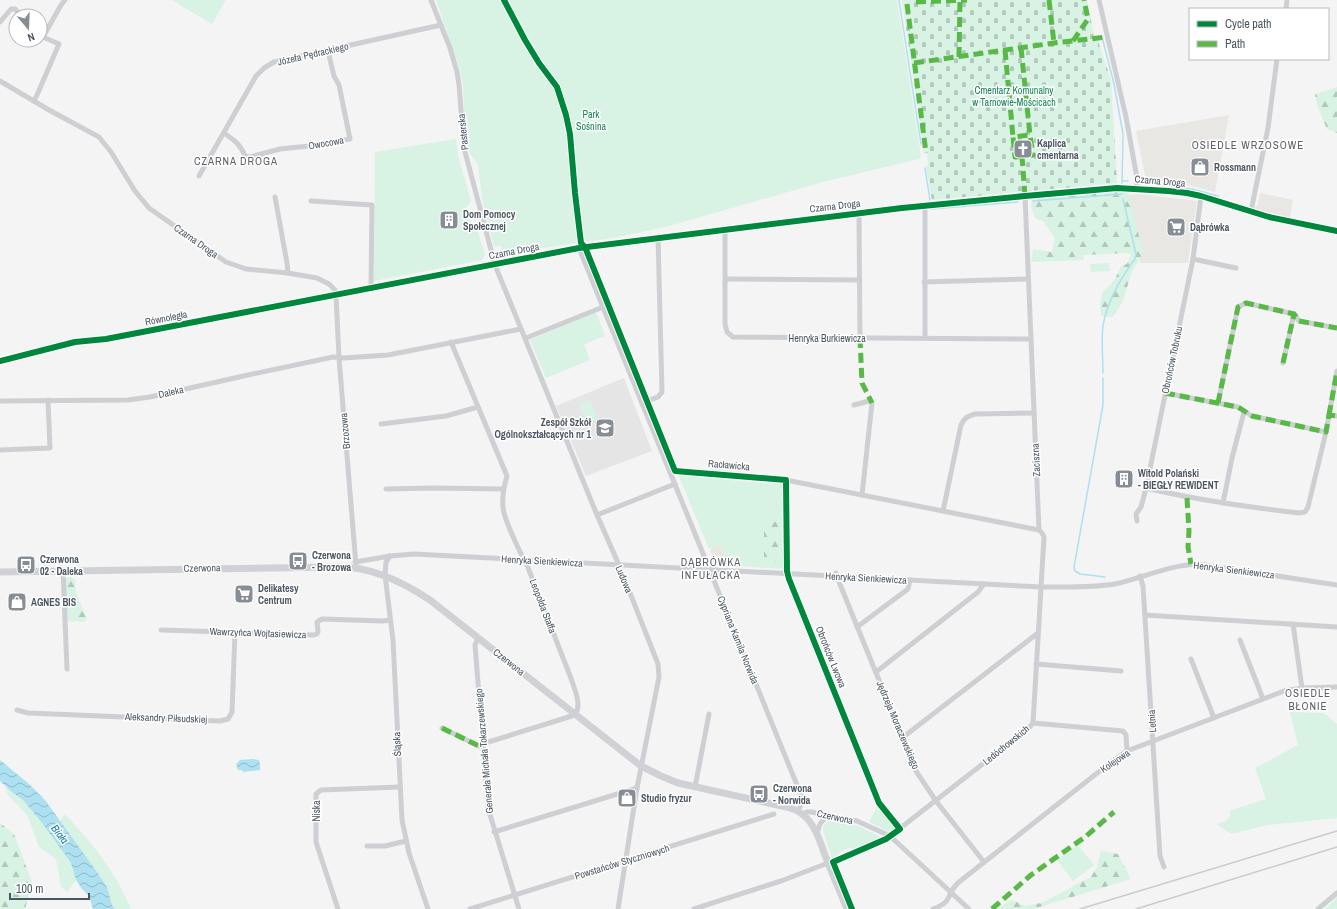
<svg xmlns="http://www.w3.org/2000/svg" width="1337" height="909" font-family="'Archivo Narrow',sans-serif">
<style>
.commercial{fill:#e8e7e3}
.education{fill:#e6e5e6}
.green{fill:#d8f2e4}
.forest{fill:url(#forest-firs)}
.cemetery{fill:url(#cemetery-stones)}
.water{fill:url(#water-waves)}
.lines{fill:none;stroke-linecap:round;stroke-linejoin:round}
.stream{stroke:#ade0f0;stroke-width:1.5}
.street{stroke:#cecfd2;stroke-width:5}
.secondary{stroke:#cfd1d5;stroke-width:7}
.rail{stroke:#c9cacc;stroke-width:1.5}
.quiet{stroke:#58b947;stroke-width:5;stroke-dasharray:10 5;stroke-linecap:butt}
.cycleway-casing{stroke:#fff;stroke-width:8}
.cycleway{stroke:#00873e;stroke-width:6}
.labels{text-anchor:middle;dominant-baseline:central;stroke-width:3;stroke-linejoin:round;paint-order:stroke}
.street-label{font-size:10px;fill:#4a5561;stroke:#fff}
.park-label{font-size:10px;fill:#178652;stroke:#fff}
.poi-label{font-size:10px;font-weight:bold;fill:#4a5561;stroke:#fff;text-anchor:start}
.neighbourhood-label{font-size:11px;letter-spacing:1px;fill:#5f6268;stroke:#fff}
.water-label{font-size:11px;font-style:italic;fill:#0c7fa3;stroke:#fff}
</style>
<defs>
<pattern id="forest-firs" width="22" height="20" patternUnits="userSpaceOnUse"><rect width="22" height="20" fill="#d8f2e4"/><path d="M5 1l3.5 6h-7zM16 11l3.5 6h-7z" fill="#b1c7bc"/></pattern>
<pattern id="cemetery-stones" width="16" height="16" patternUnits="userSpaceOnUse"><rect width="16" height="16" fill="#d8f2e4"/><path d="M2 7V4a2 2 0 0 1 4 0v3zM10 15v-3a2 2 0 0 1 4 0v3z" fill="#b1c7bc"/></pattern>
<pattern id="water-waves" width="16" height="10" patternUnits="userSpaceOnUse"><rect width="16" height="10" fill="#ade0f0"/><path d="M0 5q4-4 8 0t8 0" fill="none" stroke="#8fb8c6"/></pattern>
</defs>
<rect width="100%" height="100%" fill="#f4f4f4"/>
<g class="commercial">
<path d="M1229 115 1215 192 1180 183 1146 180 1136 131Z"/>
<path d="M1260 193 1293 200 1290 218 1256 210 1255 207 1258 205Z"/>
<path d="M1140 194 1197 201 1188 263H1140V253L1129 195Z"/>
<path d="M720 545 727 561 716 564 710 551 711 550V548Z"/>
</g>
<path class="education" d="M624 378 652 451 586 476 556 406Z"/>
<g class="green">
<path d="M172 0H226L212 24Z"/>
<path d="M436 0H897L921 156 919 159 823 182 669 226 608 239 580 242 551 247 503 254 501 245 494 247 482 199 478 165 469 152 465 134 463 86 460 70Z"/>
<path d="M456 139 458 155 471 201 462 213 476 226 485 255 482 260 374 281 375 152Z"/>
<path d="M1109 263 1110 271 1091 272 1090 264Z"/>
<path d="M596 312 605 336 584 344 590 360 546 378 530 340Z"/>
<path d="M590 400 597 419 587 423 579 404Z"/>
<path d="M678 474H685L687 476 771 484 775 481 784 484 785 569 717 565V563L727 561 720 545 709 549Z"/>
<path d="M1290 712 1324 713 1337 724V818L1267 825 1232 834 1225 830 1217 824 1226 821 1228 818 1231 816 1229 811 1266 799 1255 768 1298 745Z"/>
<path d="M6 787 23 800 42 823 71 863 76 880 67 892 61 887 56 859 39 847 27 815 7 794Z"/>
<path d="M876 800 895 825 894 830 889 832 869 822 877 807Z"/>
<path d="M65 814C93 844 115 871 131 909H115L112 906 110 898 86 858 60 821Z"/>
<path d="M830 820 856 825 883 838 857 849 850 848 838 853 840 858 833 861 823 831V826Z"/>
<path d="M1078 845 1094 865 1073 881 1057 860Z"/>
<path d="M1337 897V909H1324L1326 908Z"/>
</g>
<g class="forest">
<path d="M1337 87V133L1327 129 1317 105 1315 94Z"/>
<path d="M1128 191 1143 253 1132 272 1122 303 1112 317 1101 316 1100 305 1102 293 1110 285 1116 277 1121 266 1127 264 1131 255 1128 253 1084 255 1083 260 1031 262 1033 249 1052 252 1055 238 1043 221 1035 218 1031 206 1032 198 1093 192Z"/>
<path d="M759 521 782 522 784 561 768 563 764 560V529L759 526Z"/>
<path d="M70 577 76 580C73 590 82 607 87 617L85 622 65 621 64 578Z"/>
<path d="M0 823 14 834 32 882 25 909H0Z"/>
<path d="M1101 851 1118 854 1131 879 1033 909H1001V906L1012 900 1025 906 1041 903 1065 891 1078 883 1091 877 1097 867Z"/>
</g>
<path class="cemetery" d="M902 0H1087L1095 41H1098L1111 80 1117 183 932 200 926 166 928 165 927 154 924 152Z"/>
<g class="water">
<path d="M252 759 259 760 260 765V770L243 772 242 770H238L236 764 240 760Z"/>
<path d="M0 760 29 784 45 800 97 872 107 887 112 905 115 909H93L89 896 82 889 76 880 71 863 42 823 23 800 13 793 0 781Z"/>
</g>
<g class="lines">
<g class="stream">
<path d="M899 0 921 144"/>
<path d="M1102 37 1114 84 1123 134 1122 183"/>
<path d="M925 168 930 200"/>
<path d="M1122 181H1128"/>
<path d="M1141 183 1166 186"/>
<path d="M1172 186 1192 189 1218 196"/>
<path d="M1033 201 1122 194"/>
<path d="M931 208V209L1018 202"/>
<path d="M1103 373C1103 358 1101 341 1103 326 1107 301 1120 279 1135 259L1136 254 1123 199"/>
<path d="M1103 378V405L1074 567 1075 571 1080 574 1105 577"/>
</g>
<g class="street">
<path d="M431 0 450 48 457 72 459 85 464 148 495 265 597 515 619 565 658 664 659 677 637 788 618 909"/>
<path d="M1099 0 1126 117 1137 178V188"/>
<path d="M1286 9 1287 0"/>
<path d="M0 22 11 9H15L21 16"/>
<path d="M0 81 49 110 99 137 111 152 135 191 149 208 226 262 246 269 288 273 317 278 329 284 335 290 336 295 339 358 356 565"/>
<path d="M34 101 37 95 59 44 43 37 61 5 65 0"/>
<path d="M224 133C234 140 240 144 245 156L250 157 280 149 309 146 350 139 339 85 334 76 328 51"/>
<path d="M199 176 256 76 264 68 274 62 441 25"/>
<path d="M1025 196 1039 530 1042 533 1044 537 1033 723"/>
<path d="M275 197 287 263 288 273"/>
<path d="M311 201 372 205 371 288"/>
<path d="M925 206V338"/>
<path d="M1251 211 1268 128 1277 59"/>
<path d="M859 214 860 338"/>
<path d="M725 230V324L727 332 733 337 1031 339"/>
<path d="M579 248 801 795 802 803 798 811"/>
<path d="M1193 259 1236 268"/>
<path d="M726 279 860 280"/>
<path d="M924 282 1028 279"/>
<path d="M526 338 603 307"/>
<path d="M451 342 507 476C504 486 502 496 503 507 503 517 521 555 527 565L572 681C575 691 582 705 575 715L482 744"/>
<path d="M0 361 75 342 106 339 579 248 902 208 1025 196 1117 188 1168 191 1187 193 1201 196 1269 217 1337 231"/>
<path d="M1283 363 1294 314"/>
<path d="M1165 393 1238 407 1252 416 1326 432 1329 415 1337 416"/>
<path d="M0 401 128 400 150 397 248 375 333 357 344 358 388 355 521 329"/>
<path d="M642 403 658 397 662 392 658 237"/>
<path d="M1218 403 1238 307 1246 303 1294 314 1299 321 1337 328"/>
<path d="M854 405 869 401 872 403 862 495"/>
<path d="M1329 415 1337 371"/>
<path d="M381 424 446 416 478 407"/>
<path d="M0 450 50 448 48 400"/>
<path d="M670 472 675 471 786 480 1039 530"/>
<path d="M786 480 787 571 789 579 879 803 900 829"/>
<path d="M1146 488C1196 500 1247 507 1299 513L1305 512 1308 507 1326 432"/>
<path d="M386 489 433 488 503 489"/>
<path d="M1223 503 1232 458 1244 412"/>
<path d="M943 511 961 425C964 418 968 416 975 414L1034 413"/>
<path d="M597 515 675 484"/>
<path d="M1137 521 1136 514 1141 507 1146 488 1193 259 1201 196"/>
<path d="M390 556 386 562 385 575 393 640 402 820 409 853 428 909"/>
<path d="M355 562 390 556 414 554 1041 587C1065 587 1091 588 1115 584 1143 578 1169 565 1198 564L1337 585"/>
<path d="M63 570 67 669"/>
<path d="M836 573 837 577 916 771 936 801 984 862"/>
<path d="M1140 576 1143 586 1160 856 1164 867"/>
<path d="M1145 615 1337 627"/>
<path d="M1293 624 1302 688"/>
<path d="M857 627 908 589 910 580"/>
<path d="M161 630 314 635 317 634 318 632 317 622 322 619 383 621 390 620"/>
<path d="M478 638 475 645 488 808 519 909"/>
<path d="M1240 640 1263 699"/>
<path d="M1191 659 1214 718"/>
<path d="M1036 664 1121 671"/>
<path d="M876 672 978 592 984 584"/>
<path d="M17 710 28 713 220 721 228 719 232 712 235 632"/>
<path d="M442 728 483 748"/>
<path d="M902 738 1038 633"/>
<path d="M695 787 709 714"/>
<path d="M803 814 807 812H811L857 821 890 836 969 909"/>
<path d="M494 832 637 788"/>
<path d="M817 834C819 825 821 820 829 815"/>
<path d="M890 836 1029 728 1033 723 1123 731 1126 735 1127 751"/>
<path d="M367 846H385L406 841"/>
<path d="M338 909 316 842V794L321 790 399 787"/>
<path d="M470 909 774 814"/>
<path d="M694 909 781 881 828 863"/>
<path d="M933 909C955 901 945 894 959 882L1115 759 1127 751 1284 691 1302 688 1337 687"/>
<path d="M1318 909 1337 893"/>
</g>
<path class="secondary" d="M0 572 340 567C373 567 403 582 430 600L641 766 661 776 678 783 782 806C789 808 797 809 802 814 817 825 821 846 828 863 834 878 841 894 847 909"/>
<g class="rail">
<path d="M1080 909 1337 831"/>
<path d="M1136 909 1337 847"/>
</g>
<g class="quiet">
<path d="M1049 0 1054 43"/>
<path d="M916 2 967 0"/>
<path d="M907 4 926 153"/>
<path d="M1073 41 1088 19 1084 0"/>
<path d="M1021 48 1030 135 1013 137 1015 157 1033 155 1030 135"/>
<path d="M1005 50 1013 137"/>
<path d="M959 57 960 0"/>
<path d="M914 63 1054 43 1107 37"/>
<path d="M1022 156 1025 196"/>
<path d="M860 338 862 383 872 403"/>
<path d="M1283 363 1294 314"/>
<path d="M1165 393 1238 407 1252 416 1326 432 1329 415 1337 416"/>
<path d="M1218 403 1238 307 1246 303 1294 314 1299 321 1337 328"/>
<path d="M1329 415 1337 371"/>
<path d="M1187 498 1189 531 1188 547 1191 564"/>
<path d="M442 728 483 748"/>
<path d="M992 909 1031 875 1085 837 1114 812"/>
</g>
<g class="cycleway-casing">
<g id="cycleway">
<path d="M504 0 525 40 539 63 557 87 566 115 570 134 575 193 581 243 585 247 675 471 786 480 787 571 789 579 879 803 900 829 886 839 833 862 852 909"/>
<path d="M0 361 75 342 106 339 579 248 902 208 1025 196 1117 188 1168 191 1187 193 1201 196 1269 217 1337 231"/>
</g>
</g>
<use href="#cycleway" class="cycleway"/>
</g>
<defs>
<g id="church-square" transform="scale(1)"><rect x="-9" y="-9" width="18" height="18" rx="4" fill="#868d94" stroke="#fff"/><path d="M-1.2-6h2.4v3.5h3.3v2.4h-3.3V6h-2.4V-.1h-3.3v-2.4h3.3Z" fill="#fff"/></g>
<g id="shop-square" transform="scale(1)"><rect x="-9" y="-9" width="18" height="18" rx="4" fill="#868d94" stroke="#fff"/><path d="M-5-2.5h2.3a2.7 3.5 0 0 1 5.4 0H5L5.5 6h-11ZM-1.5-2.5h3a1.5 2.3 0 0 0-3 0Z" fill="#fff"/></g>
<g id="building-square" transform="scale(1)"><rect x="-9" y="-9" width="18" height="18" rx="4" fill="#868d94" stroke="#fff"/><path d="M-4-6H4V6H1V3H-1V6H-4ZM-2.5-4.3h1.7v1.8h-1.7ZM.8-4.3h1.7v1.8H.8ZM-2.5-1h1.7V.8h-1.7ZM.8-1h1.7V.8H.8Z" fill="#fff"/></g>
<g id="supermarket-square" transform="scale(1)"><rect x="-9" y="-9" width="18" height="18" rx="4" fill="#868d94" stroke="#fff"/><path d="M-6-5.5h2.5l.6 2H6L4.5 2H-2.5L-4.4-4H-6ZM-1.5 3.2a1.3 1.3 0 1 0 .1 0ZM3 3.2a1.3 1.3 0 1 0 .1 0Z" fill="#fff"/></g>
<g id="school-square" transform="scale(1)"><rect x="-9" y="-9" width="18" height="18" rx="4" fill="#868d94" stroke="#fff"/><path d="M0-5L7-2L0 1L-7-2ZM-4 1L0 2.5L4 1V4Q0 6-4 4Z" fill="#fff"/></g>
<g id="bus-square" transform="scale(1)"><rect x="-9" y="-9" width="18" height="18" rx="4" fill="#868d94" stroke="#fff"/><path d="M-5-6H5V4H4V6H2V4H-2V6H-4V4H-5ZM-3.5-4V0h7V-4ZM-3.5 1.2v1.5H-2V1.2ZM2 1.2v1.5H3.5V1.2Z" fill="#fff"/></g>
</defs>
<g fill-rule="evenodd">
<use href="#church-square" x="1023" y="149"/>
<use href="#shop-square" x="1200" y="167"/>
<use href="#building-square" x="449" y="220"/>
<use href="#supermarket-square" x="1176" y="227"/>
<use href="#school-square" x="605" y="428"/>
<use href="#building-square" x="1124" y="479"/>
<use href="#bus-square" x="298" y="561"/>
<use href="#bus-square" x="26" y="565"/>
<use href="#supermarket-square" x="244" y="594"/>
<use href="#shop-square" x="17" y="602"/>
<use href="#bus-square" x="759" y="794"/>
<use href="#shop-square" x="627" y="798"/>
</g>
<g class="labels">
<g class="street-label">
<text transform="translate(313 54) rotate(-13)">Józefa Pędrackiego</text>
<text transform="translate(463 132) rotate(-96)">Pasterska</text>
<text transform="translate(326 143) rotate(-10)">Owocowa</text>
<text transform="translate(1160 181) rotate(5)">Czarna Droga</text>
<text transform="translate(835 206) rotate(-7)">Czarna Droga</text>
<text transform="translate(196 241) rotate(35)">Czarna Droga</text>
<text transform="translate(514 251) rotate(-11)">Czarna Droga</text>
<text transform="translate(166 318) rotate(-11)">Równoległa</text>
<text x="827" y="338">Henryka Burkiewicza</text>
<text transform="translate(1172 360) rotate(-78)">Obrońców Tobruku</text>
<text transform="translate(171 392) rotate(-13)">Daleka</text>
<text transform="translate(345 431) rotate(-95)">Brzozowa</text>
<text transform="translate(1036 460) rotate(-93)">Zaciszna</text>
<text transform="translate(729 465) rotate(5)">Racławicka</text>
<text transform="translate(542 561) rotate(3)">Henryka Sienkiewicza</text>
<text transform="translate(202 568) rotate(-1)">Czerwona</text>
<text transform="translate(1234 570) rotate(7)">Henryka Sienkiewicza</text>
<text transform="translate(866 578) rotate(3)">Henryka Sienkiewicza</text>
<text transform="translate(624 579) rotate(67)">Ludowa</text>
<text transform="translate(543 606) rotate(69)">Leopolda Staffa</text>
<text transform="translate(258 633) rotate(2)">Wawrzyńca Wojtasiewicza</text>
<text transform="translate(738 640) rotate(68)">Cypriana Kamila Norwida</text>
<text transform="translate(831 657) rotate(68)">Obrońców Lwowa</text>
<text transform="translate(509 662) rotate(38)">Czerwona</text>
<text transform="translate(166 718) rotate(2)">Aleksandry Piłsudskiej</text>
<text transform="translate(1152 721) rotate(-94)">Letnia</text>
<text transform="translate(898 725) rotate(67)">Jędrzeja Moraczewskiego</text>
<text transform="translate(397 744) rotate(-92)">Śląska</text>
<text transform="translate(1006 745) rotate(-39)">Ledóchowskich</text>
<text transform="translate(484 751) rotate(-95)">Generała Michała Tokarzewskiego</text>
<text transform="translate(1115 761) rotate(-34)">Kolejowa</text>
<text transform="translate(316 811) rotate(-90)">Niska</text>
<text transform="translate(835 817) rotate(12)">Czerwona</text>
<text transform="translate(622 862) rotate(-17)">Powstańców Styczniowych</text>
</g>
<g class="park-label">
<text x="1014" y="90">Cmentarz Komunalny<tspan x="1014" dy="12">w Tarnowie-Mościcach</tspan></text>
<text x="591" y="114">Park<tspan x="591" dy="12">Sośnina</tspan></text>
</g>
<g class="poi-label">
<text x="1037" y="143">Kaplica<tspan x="1037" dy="12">cmentarna</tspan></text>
<text x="1214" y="167">Rossmann</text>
<text x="463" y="214">Dom Pomocy<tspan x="463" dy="12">Społecznej</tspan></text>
<text x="1190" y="227">Dąbrówka</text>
<text x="591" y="422" text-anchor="end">Zespół Szkół<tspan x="591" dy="12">Ogólnokształcących nr 1</tspan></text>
<text x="1138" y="473">Witold Polański<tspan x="1138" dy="12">- BIEGŁY REWIDENT</tspan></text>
<text x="312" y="555">Czerwona<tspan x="312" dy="12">- Brozowa</tspan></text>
<text x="40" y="559">Czerwona<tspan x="40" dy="12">02 - Daleka</tspan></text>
<text x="258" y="588">Delikatesy<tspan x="258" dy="12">Centrum</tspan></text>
<text x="31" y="602">AGNES BIS</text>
<text x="773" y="788">Czerwona<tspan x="773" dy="12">- Norwida</tspan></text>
<text x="641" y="798">Studio fryzur</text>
</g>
<g class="neighbourhood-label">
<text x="1248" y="145">OSIEDLE WRZOSOWE</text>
<text x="236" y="161">CZARNA DROGA</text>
<text x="711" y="562">DĄBRÓWKA<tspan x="711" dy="13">INFUŁACKA</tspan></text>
<text x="1308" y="693">OSIEDLE<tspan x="1308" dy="13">BŁONIE</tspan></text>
</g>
<g class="water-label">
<text transform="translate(60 834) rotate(53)">Biała</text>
</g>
</g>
<rect x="1189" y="8" width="140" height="52" fill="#ffffff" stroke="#b7bbc0"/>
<rect x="1197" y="21" width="20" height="6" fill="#00873e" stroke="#b7bbc0"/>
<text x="1225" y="28" font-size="12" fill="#4a5561">Cycle path</text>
<rect x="1197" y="41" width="20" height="6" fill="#58b947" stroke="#b7bbc0"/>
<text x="1225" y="48" font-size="12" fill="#4a5561">Path</text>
<g transform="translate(28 28) rotate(161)"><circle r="19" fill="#ffffff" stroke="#b7bbc0"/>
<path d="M0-3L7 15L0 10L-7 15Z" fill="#868d94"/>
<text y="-6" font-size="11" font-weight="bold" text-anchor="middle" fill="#4a5561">N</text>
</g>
<path d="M10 893v6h79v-6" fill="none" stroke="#4a5561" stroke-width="2"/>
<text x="16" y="893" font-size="12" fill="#4a5561" stroke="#ffffff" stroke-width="3" paint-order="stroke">100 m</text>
</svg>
